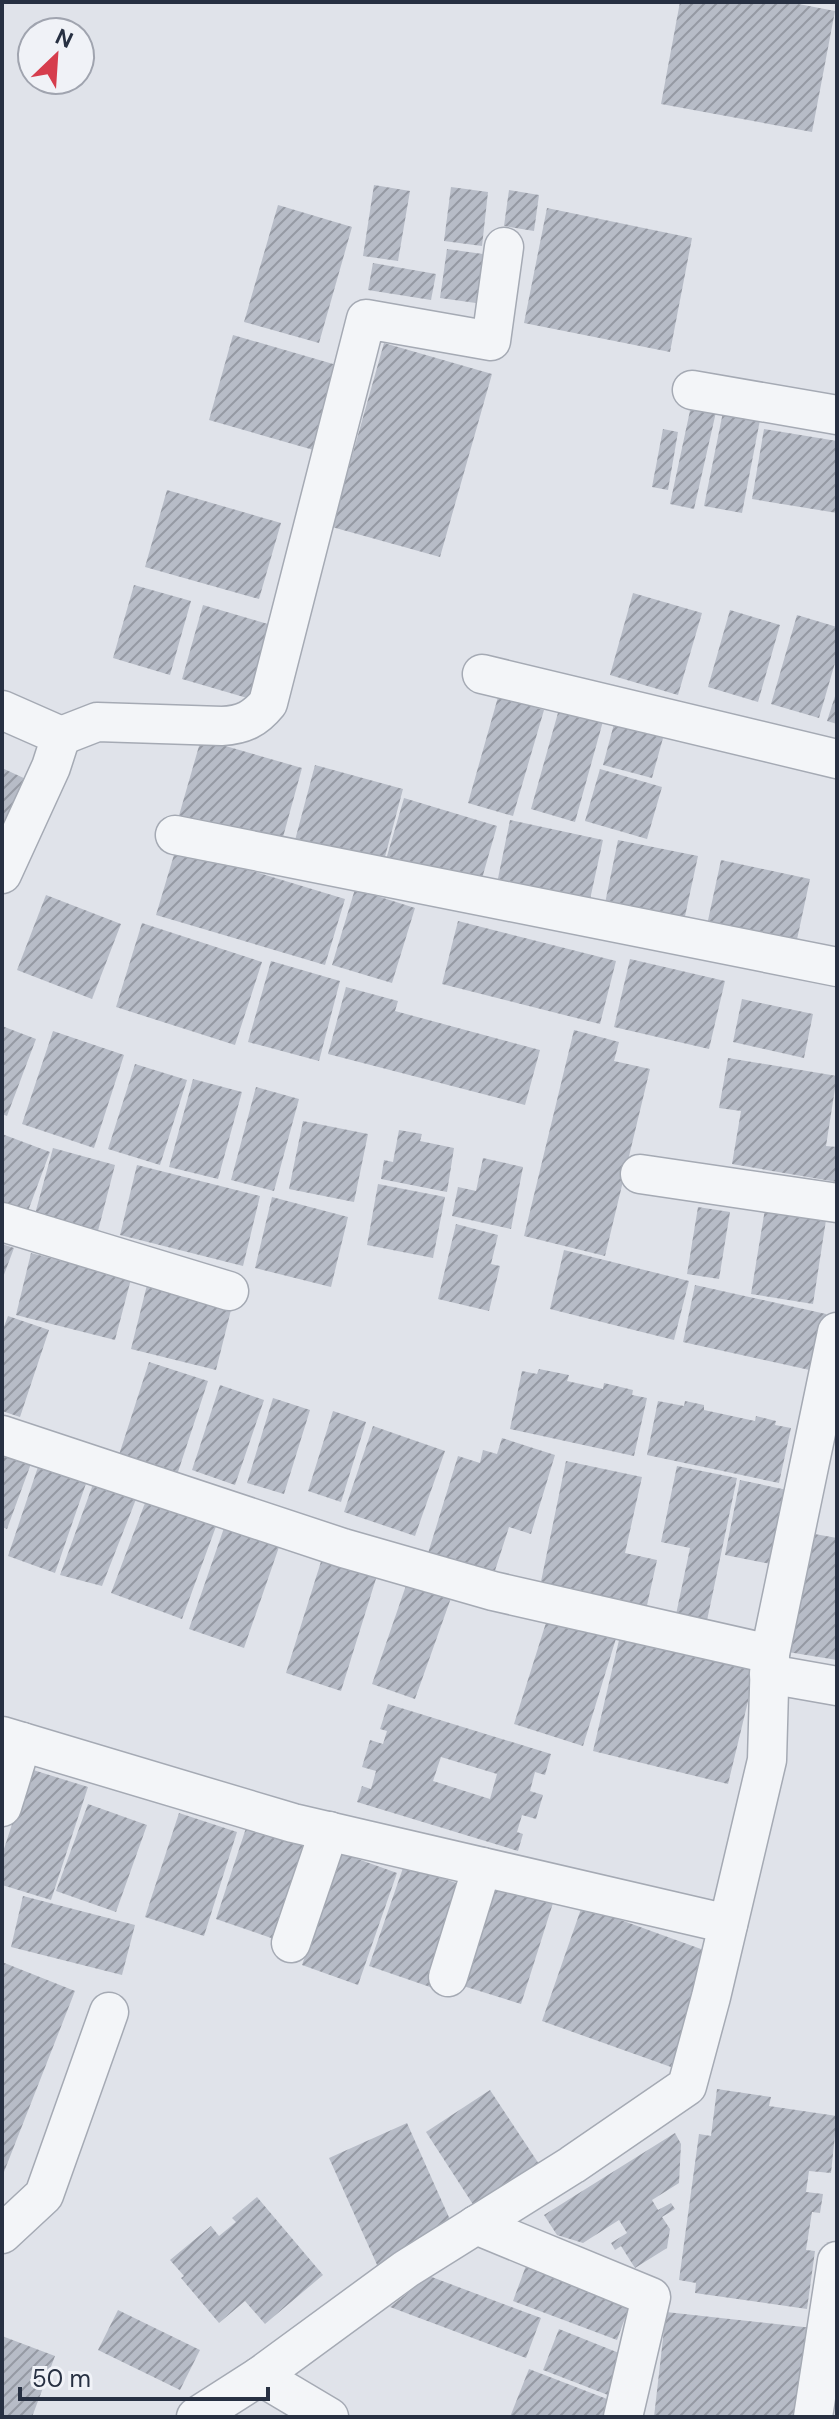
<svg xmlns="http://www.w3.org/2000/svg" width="839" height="2419" font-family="'DM Sans',sans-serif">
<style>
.building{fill:url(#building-hatch);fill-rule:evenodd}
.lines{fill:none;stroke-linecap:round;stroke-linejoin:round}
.minor-casing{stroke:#a5aab4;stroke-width:41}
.minor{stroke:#f3f5f8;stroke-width:38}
</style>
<defs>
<pattern id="building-hatch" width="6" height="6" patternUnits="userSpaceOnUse" patternTransform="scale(2)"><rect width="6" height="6" fill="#b7bcc7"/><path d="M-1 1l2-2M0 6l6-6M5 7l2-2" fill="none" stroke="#9599a3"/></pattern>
</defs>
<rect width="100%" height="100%" fill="#e0e3ea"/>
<g class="building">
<path d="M680 2H788L835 11 812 132 661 104Z"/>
<path d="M374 185 410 191 398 261 363 256Z"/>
<path d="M451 187 488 192 482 246 444 241Z"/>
<path d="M509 190 539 195 534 231 504 226Z"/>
<path d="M278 205 352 227 319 343 244 322Z"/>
<path d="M547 208 692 238 670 352 524 323Z"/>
<path d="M447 249 490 255 483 304 440 298Z"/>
<path d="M373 263 436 274 431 300 368 290Z"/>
<path d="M233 335 340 366 317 451 209 420Z"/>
<path d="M384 343 492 374 440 557 332 527Z"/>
<path d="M691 406 716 412 694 509 670 504Z"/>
<path d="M723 412 760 420 742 513 704 506Z"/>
<path d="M663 429 678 432 668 490 652 487Z"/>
<path d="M764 429 837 441V513L752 499Z"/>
<path d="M167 490 281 523 259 599 145 567Z"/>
<path d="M134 585 191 601 170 675 113 658Z"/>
<path d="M633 593 702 613 678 695 610 675Z"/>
<path d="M203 605 275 626 254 700 182 679Z"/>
<path d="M730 610 780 625 758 702 708 687Z"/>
<path d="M797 615 837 627V656L819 718 771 704Z"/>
<path d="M837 690V724L827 721Z"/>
<path d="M498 697 544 710 513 816 468 803Z"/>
<path d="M561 702 605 714 575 822 531 809Z"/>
<path d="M614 724 663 738 652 778 603 765Z"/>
<path d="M201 739 302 768 280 848 178 819Z"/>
<path d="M315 765 403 789 382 868 294 844Z"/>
<path d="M2 768 28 780 2 834Z"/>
<path d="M600 769 662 787 647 839 585 821Z"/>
<path d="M404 798 497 826 479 889 385 863Z"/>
<path d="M510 820 603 840 587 913 495 893Z"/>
<path d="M618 840 698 856 682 930 603 913Z"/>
<path d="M176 848 345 899 325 965 156 915Z"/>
<path d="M721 860 810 879 796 944 707 925Z"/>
<path d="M355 889 415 908 392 983 332 965Z"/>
<path d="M46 895 121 924 92 999 17 970Z"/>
<path d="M458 921 616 961 600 1024 442 984Z"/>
<path d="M142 923 262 962 235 1045 116 1007Z"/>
<path d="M630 959 725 981 709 1049 614 1027Z"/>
<path d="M271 961 340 981 319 1061 248 1042Z"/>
<path d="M346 987 398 1001 395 1011 540 1050 525 1105 328 1054Z"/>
<path d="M742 999 813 1014 804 1058 733 1042Z"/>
<path d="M2 1026 36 1039 7 1116 2 1114Z"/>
<path d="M574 1030 619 1042 614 1061 650 1069 605 1256 524 1236Z"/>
<path d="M53 1031 124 1055 94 1148 22 1124Z"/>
<path d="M728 1058 837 1076 826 1146 837 1147V1182L732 1164 741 1111 719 1108Z"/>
<path d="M135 1064 187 1080 160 1165 108 1149Z"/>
<path d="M193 1079 242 1092 218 1179 169 1167Z"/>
<path d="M256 1087 299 1099 274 1191 231 1180Z"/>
<path d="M303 1121 368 1134 354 1202 289 1189Z"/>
<path d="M399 1130 422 1134 420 1141 454 1148 447 1192 381 1179 384 1160 393 1162Z"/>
<path d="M2 1134 50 1152 28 1211 2 1202Z"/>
<path d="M53 1148 115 1165 98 1231 35 1214Z"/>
<path d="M483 1158 523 1167 511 1229 452 1216 458 1187 476 1191Z"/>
<path d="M137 1165 260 1196 243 1266 120 1235Z"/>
<path d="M378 1184 445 1197 433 1258 367 1245Z"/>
<path d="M272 1197 348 1217 331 1287 255 1268Z"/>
<path d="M698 1207 730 1212 719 1279 687 1274Z"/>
<path d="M765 1209 826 1220 813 1304 751 1294Z"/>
<path d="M456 1224 498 1235 491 1264 500 1266 489 1311 438 1299Z"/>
<path d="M2 1244 14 1248 2 1280Z"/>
<path d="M564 1250 689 1281 674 1340 550 1309Z"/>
<path d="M31 1253 131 1279 115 1340 16 1315Z"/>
<path d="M148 1281 233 1302 216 1370 131 1349Z"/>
<path d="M695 1285 826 1314 814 1371 683 1342Z"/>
<path d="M8 1316 49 1330 20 1417 2 1411V1332Z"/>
<path d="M149 1362 208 1381 176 1478 118 1458Z"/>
<path d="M539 1369 569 1375 567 1381 603 1389 604 1383 633 1390 632 1395 647 1398 634 1456 510 1429 522 1371 537 1374Z"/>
<path d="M220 1385 264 1400 235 1485 192 1470Z"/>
<path d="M273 1398 310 1410 284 1494 247 1483Z"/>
<path d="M658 1401 684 1406 685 1401 704 1405V1410L755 1421 756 1416 776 1421 775 1425 791 1428 779 1483 647 1455Z"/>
<path d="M333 1411 366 1422 341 1502 308 1491Z"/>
<path d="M373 1426 445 1451 415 1536 344 1512Z"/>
<path d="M502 1438 555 1455 531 1534 509 1527 491 1583 425 1563 458 1456 480 1463 483 1450 497 1454Z"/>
<path d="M2 1449 36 1450 7 1529 2 1527Z"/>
<path d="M42 1455 90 1472 55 1573 8 1556Z"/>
<path d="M566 1461 642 1477 625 1553 657 1560 644 1619 538 1596Z"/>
<path d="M677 1466 737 1478 705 1630 674 1624 690 1548 661 1542Z"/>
<path d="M96 1476 140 1489 102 1586 60 1575Z"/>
<path d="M740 1480 792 1491 776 1565 725 1555Z"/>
<path d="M148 1495 218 1521 182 1619 111 1593Z"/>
<path d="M224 1528 279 1547 244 1648 189 1629Z"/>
<path d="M809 1533 837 1538V1660L788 1652Z"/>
<path d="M324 1552 379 1569 341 1691 286 1673Z"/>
<path d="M411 1571 456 1584 415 1699 372 1684Z"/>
<path d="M550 1610 618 1632 583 1746 514 1724Z"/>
<path d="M623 1623 759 1656 728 1784 593 1751Z"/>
<path d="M388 1704 551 1754 545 1775 535 1772 530 1791 543 1795 536 1819 522 1815 517 1832 523 1834 518 1851 357 1802 362 1786 371 1789 376 1771 362 1767 370 1740 383 1744 387 1731 380 1729ZM441 1757 497 1774 490 1799 433 1781Z"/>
<path d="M30 1769 88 1787 51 1900 2 1885V1855Z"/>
<path d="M88 1804 147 1825 116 1912 56 1891Z"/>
<path d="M179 1813 237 1832 204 1936 145 1917Z"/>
<path d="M248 1822 307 1842 274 1939 216 1919Z"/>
<path d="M341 1853 397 1873 358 1985 302 1965Z"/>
<path d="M404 1865 468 1887 433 1988 369 1966Z"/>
<path d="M492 1884 553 1903 521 2004 460 1985Z"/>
<path d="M23 1896 135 1925 122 1975 11 1947Z"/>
<path d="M582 1906 712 1953 671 2067 542 2021Z"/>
<path d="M2 1962 75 1991 2 2177Z"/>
<path d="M717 2089 771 2097 769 2106 837 2116 831 2173 809 2171 806 2192 823 2194 820 2213 812 2212 806 2250 815 2251 807 2309 695 2293 696 2283 679 2280 699 2134 711 2136Z"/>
<path d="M490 2090 541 2167 476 2209 426 2132Z"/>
<path d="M407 2123 456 2233 378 2267 329 2158Z"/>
<path d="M675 2133 681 2144 679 2183 652 2200 658 2210 671 2203 675 2209 662 2217 670 2229 667 2248 635 2268 621 2246 615 2250 611 2243 627 2233 619 2220 583 2243 557 2235 544 2215Z"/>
<path d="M257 2197 323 2275 265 2324 245 2301 219 2323 181 2278 184 2276 170 2260 211 2226 219 2236 236 2222 232 2218Z"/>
<path d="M527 2263 631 2302 617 2340 513 2301Z"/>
<path d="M429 2276 541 2318 526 2358 390 2307Z"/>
<path d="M118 2310 200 2350 180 2390 98 2350Z"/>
<path d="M666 2312 813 2328 803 2417H654Z"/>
<path d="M559 2329 624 2355 608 2395 543 2370Z"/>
<path d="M2 2336 55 2356 32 2417H2Z"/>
<path d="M529 2369 620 2404 615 2417H510Z"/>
</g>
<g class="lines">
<g class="minor-casing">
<g id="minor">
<path d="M692 390 837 415"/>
<path d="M482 674 837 759"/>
<path d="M2 710 61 736 51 767 2 874"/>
<path d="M61 736 97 722 222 726C243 725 255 719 268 703L366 319 491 341 504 247"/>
<path d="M175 835 837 967"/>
<path d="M640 1174 837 1203"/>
<path d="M2 1222 229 1291"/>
<path d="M2 1435 343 1548 493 1591 770 1654"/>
<path d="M769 1674 837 1686"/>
<path d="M2 1736 293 1823 728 1924"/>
<path d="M2 1807 22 1742"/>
<path d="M291 1943 329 1831"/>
<path d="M448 1977 482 1867"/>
<path d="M476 2225 651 2297 623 2417"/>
<path d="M2 2234 44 2195 109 2012"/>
<path d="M260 2376 329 2417"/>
<path d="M196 2417 260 2376 406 2269 572 2165 687 2086 711 1997 767 1760 770 1654 837 1332"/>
<path d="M813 2417 837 2261"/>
</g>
</g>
<use href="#minor" class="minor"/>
</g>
<rect width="839" height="2419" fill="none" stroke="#273042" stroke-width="8"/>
<g transform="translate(56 56) rotate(25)"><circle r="38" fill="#f0f2f7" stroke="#a0a4af" stroke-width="2"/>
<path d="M0-6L14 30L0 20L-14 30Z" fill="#d63d4d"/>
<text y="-12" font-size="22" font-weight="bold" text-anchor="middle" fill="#273042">N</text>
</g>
<path d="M20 2387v12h248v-12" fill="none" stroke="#273042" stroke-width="4"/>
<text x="32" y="2387" font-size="24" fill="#273042" stroke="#f0f2f7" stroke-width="6" paint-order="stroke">50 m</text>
</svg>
